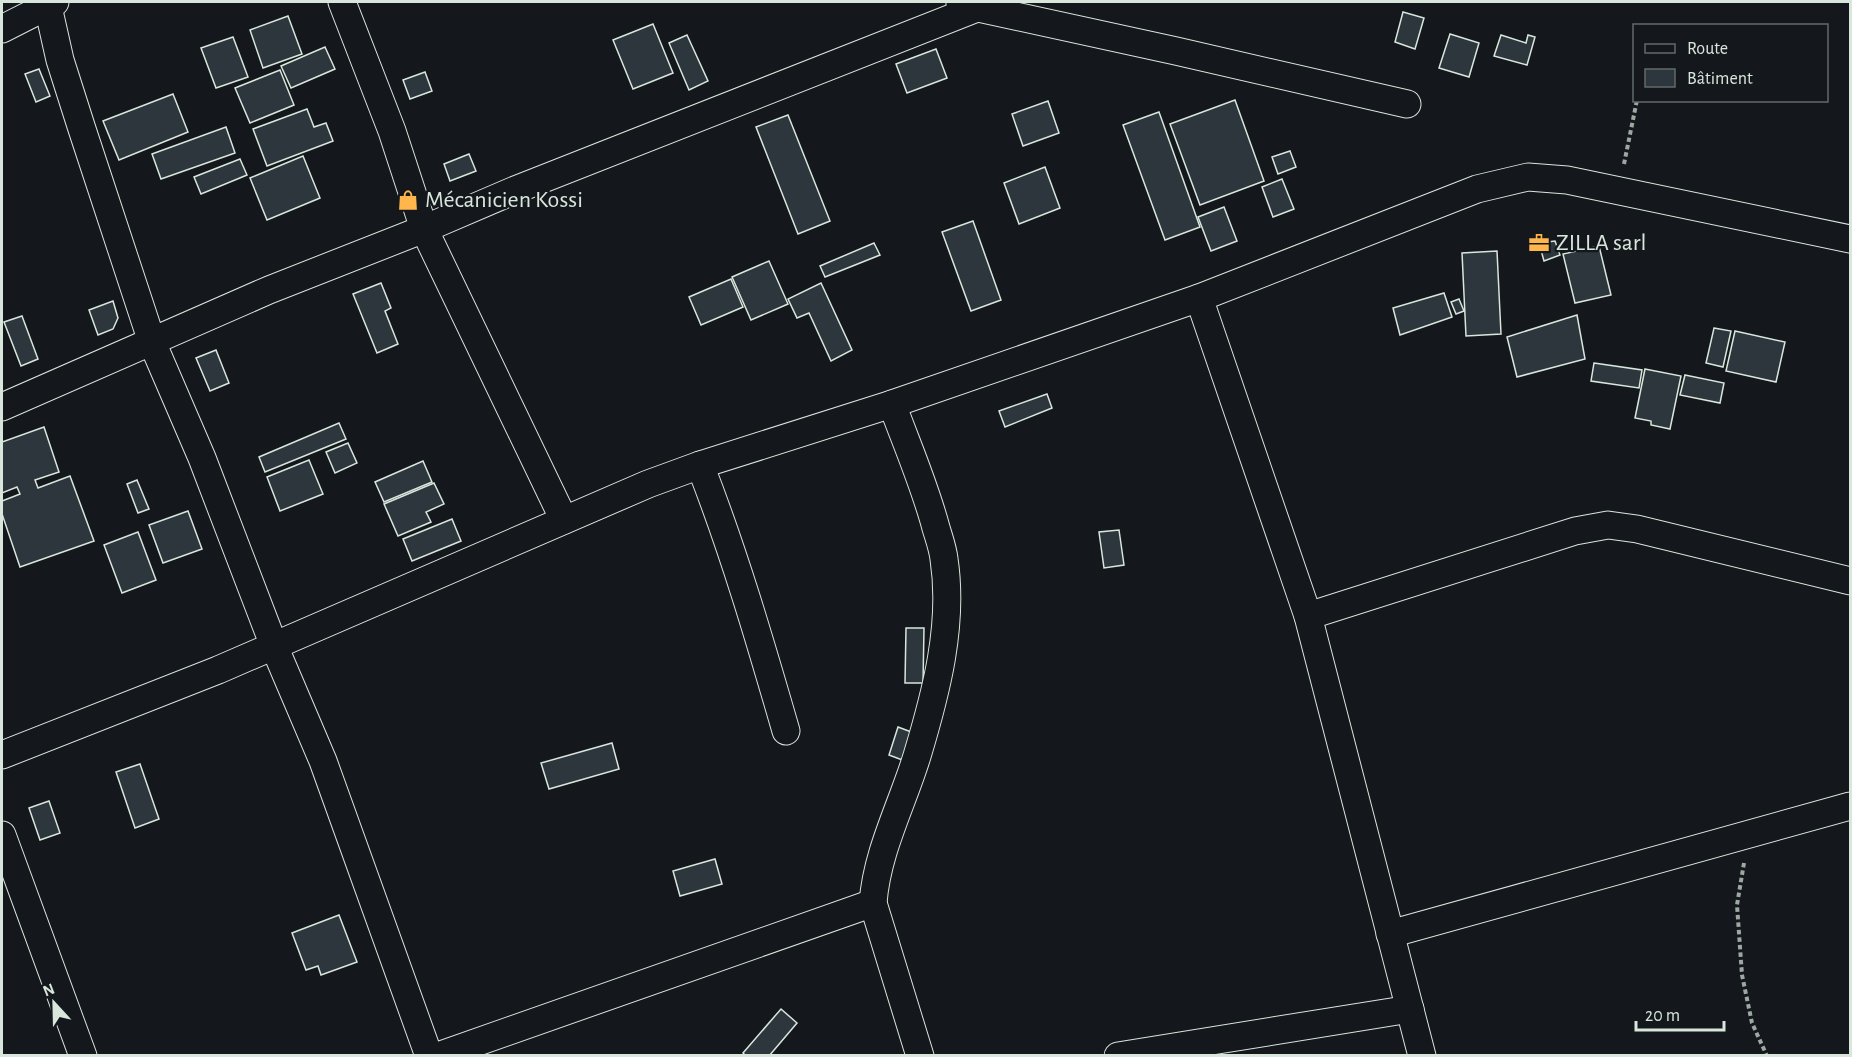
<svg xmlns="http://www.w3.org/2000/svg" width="1852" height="1057" font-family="'Alegreya Sans',sans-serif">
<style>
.building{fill:#2c363c;stroke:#d8e6dc;stroke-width:1.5}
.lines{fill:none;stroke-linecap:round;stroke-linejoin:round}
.minor-casing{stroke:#d8e6dc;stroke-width:29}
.path{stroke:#9da8a2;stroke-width:4;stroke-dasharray:4.5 3;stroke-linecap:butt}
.minor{stroke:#14181c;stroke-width:27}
.labels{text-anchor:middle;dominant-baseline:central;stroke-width:4.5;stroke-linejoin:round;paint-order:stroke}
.poi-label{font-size:24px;fill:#d8e6dc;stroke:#14181c;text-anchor:start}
</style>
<rect width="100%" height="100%" fill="#14181c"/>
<g class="building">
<path d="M1403 12 1424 18 1415 49 1395 42Z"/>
<path d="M288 16 302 54 263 68 250 30Z"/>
<path d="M653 24 673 73 633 89 613 40Z"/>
<path d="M1450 34 1479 43 1469 77 1439 68Z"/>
<path d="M687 35 708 81 689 90 669 43Z"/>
<path d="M1501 35 1526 43 1528 35 1535 37 1527 65 1494 56Z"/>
<path d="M233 37 248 77 216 88 201 48Z"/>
<path d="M325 47 335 69 291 88 281 66Z"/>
<path d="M936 49 947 78 907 93 896 64Z"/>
<path d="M39 69 50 96 36 102 25 74Z"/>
<path d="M280 70 294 105 250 123 235 88Z"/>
<path d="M425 72 432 91 410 99 403 80Z"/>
<path d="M173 94 188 132 119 160 103 121Z"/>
<path d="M1235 100 1264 181 1200 205 1170 124Z"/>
<path d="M1048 101 1059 133 1023 146 1012 114Z"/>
<path d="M307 109 314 127 326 123 333 141 267 166 253 129Z"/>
<path d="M1159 112 1200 227 1165 240 1123 125Z"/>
<path d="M788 115 830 221 798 234 756 127Z"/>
<path d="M226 127 235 153 161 179 152 154Z"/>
<path d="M1290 151 1296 167 1278 174 1272 157Z"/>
<path d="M469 154 476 171 450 181 444 164Z"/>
<path d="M303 156 320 198 267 220 250 178Z"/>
<path d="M240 159 247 175 201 194 194 177Z"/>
<path d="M1045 167 1060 208 1019 224 1004 183Z"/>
<path d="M1282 179 1294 209 1273 217 1262 187Z"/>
<path d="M1224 207 1237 241 1211 251 1198 217Z"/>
<path d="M973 221 1001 300 971 311 942 232Z"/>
<path d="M1555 241 1560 255 1544 261 1539 243Z"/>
<path d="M874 243 880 255 825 277 820 266Z"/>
<path d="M1599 246 1611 295 1575 303 1563 254Z"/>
<path d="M1497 251 1501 334 1466 336 1462 253Z"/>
<path d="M769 261 788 304 751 320 732 277Z"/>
<path d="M731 279 743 307 701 325 689 297Z"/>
<path d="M381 283 391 308 385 311 398 344 377 353 353 294Z"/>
<path d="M821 283 852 350 831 361 809 313 797 318 788 299Z"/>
<path d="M1444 293 1452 317 1400 335 1393 308Z"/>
<path d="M1459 299 1464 311 1456 314 1451 302Z"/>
<path d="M113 301 118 318 113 329 98 335 89 310Z"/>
<path d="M1577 315 1585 359 1517 377 1507 337Z"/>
<path d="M22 316 38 359 21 366 4 322Z"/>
<path d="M1714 328 1731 331 1723 367 1706 363Z"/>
<path d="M1735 331 1785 342 1776 382 1726 371Z"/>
<path d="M216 350 229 383 210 391 196 358Z"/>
<path d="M1594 363 1642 370 1639 388 1591 381Z"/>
<path d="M1645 369 1681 376 1670 429 1651 425V421L1635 418Z"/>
<path d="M1685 375 1724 383 1720 403 1680 395Z"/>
<path d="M1047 394 1052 408 1005 427 999 411Z"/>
<path d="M339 423 346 439 265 472 259 457Z"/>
<path d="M44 427 59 472 35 480 38 488 70 476 94 541 20 567 2 514V501L20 494 17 487 2 493V442Z"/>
<path d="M348 443 357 463 335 473 326 452Z"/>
<path d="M309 460 323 494 280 511 267 477Z"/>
<path d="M423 461 432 482 384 502 375 482Z"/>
<path d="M137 480 149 509 138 513 127 484Z"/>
<path d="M434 483 444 504 426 512 431 522 398 536 384 504Z"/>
<path d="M188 511 202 549 163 563 149 525Z"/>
<path d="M452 519 461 541 412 561 403 539Z"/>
<path d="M1119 530 1124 565 1104 568 1099 532Z"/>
<path d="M138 532 156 580 122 593 104 545Z"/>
<path d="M906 628H924L923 683H905Z"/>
<path d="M898 727 914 733 905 761 889 755Z"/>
<path d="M612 743 619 769 549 789 541 763Z"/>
<path d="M140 764 159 819 135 828 116 772Z"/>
<path d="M49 801 60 833 40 840 29 808Z"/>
<path d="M715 859 722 884 680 896 673 871Z"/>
<path d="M339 915 357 962 321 975 318 966 306 970 292 933Z"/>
<path d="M781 1009 797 1023 769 1056H746L743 1053Z"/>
</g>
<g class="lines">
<g class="minor-casing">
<g id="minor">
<path d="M47 2 60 60 81 126 152 342 202 458 274 646 323 761 429 1056"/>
<path d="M342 2 392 131 424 229 564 520"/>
<path d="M960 4 1176 51 1407 104"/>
<path d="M2 29 55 2"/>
<path d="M1199 298 1308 616 1422 1056"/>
<path d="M892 404C907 445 925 486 936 528 939 538 943 549 944 559 954 625 936 693 917 756 902 805 877 851 873 903L920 1056"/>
<path d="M2 407 269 290 424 229 515 190 977 8"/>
<path d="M700 465C734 552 760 641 786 731"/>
<path d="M1308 616 1575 531 1608 525 1637 529 1850 581"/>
<path d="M2 755 218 670 648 484 700 465 892 404 1199 298 1477 189 1528 177 1567 180 1850 239"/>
<path d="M2 835 83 1056"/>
<path d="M1390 934 1850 806"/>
<path d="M438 1056 873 903"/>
<path d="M1118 1056 1410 1009"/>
</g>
</g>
<g class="path">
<path d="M1624 164 1637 100"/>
<path d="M1744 863 1737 905 1742 975 1752 1023 1767 1056"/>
</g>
<use href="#minor" class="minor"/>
</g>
<defs>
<g id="shop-bare" transform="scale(1.62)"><path d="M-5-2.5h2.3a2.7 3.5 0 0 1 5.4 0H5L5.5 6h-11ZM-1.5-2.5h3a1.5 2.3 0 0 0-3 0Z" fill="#ffb74d" stroke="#14181c" stroke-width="2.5" paint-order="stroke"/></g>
<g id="office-bare" transform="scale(1.62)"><path d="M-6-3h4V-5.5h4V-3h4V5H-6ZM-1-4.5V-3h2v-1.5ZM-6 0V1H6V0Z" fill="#ffb74d" stroke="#14181c" stroke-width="2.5" paint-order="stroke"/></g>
</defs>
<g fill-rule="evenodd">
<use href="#shop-bare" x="408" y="200"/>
<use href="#office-bare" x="1539" y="243"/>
</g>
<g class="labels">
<g class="poi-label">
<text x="425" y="200">Mécanicien Kossi</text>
<text x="1556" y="243">ZILLA sarl</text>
</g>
</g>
<rect width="1852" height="1057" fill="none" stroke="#d8e6dc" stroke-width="6"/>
<rect x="1633" y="24" width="195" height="78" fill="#14181c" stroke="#626a69" stroke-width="1.5"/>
<rect x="1645" y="44" width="30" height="9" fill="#14181c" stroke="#626a69" stroke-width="1.5"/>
<text x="1687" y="54" font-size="18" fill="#d8e6dc">Route</text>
<rect x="1645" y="69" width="30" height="18" fill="#2c363c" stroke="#626a69" stroke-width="1.5"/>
<text x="1687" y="84" font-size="18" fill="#d8e6dc">Bâtiment</text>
<g transform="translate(54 1003) rotate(338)" stroke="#14181c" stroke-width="4.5" paint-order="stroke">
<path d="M0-4.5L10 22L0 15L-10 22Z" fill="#d8e6dc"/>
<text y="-9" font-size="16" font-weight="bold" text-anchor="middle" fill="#d8e6dc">N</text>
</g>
<path d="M1636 1021v9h88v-9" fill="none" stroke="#d8e6dc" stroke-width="3"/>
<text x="1645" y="1021" font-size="18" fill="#d8e6dc" stroke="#14181c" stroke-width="4.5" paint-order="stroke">20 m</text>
</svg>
